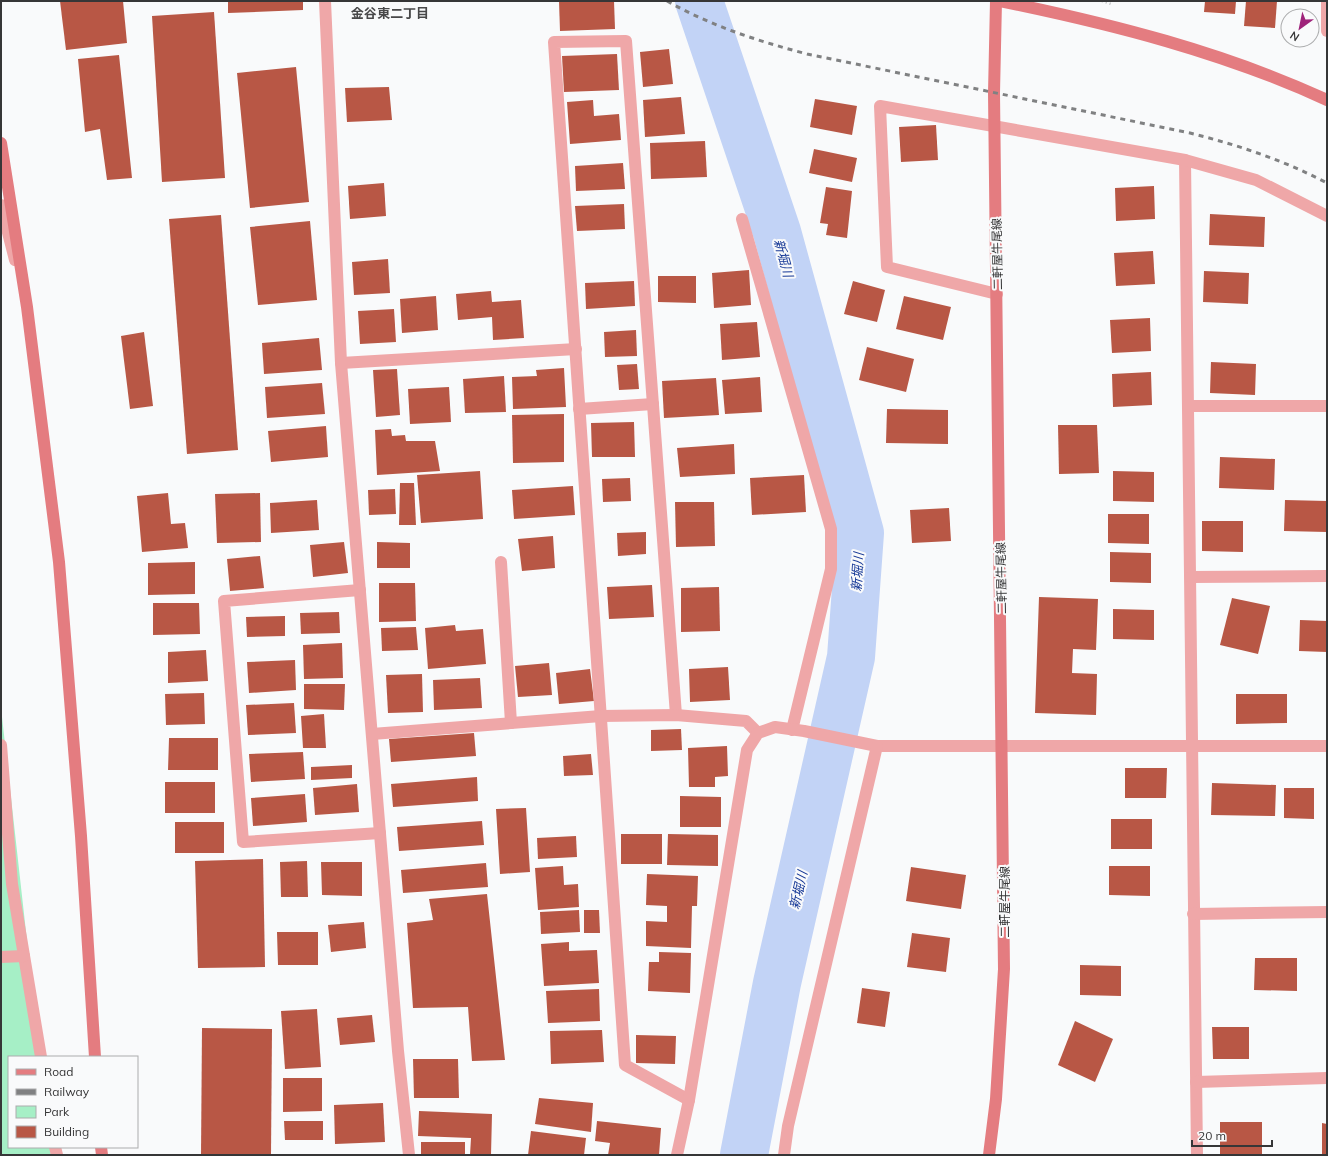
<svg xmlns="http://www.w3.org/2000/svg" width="1328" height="1156" font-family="Mulish,'Noto Sans JP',sans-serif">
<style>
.green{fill:#a6efc6}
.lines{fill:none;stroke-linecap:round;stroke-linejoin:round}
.river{stroke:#c2d3f6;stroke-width:48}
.building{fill:#b85745}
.path{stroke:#b8b9ba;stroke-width:2.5;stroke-dasharray:1 3;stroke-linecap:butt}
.lane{stroke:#efa7a8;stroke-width:12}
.street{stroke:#efa7a8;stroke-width:12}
.secondary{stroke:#e47c80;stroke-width:12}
.rail{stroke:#808182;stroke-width:3;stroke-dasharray:5 5;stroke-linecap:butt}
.labels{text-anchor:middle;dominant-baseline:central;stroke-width:4;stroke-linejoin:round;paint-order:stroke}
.street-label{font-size:12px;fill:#363637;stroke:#f9fafb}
.neighbourhood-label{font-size:13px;font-weight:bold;fill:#484849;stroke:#f9fafb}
.water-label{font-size:13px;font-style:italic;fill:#173997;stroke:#f9fafb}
</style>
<rect width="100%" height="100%" fill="#f9fafb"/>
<path class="green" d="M1 708 40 1057H9V1147H50L51 1155H1Z"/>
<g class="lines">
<path class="river" d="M699 1 777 232 860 533 851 657 777 983 744 1155"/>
</g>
<g class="building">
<path d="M60 1H123L127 43 66 50Z"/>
<path d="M228 1H303V10L228 13Z"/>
<path d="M559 1H614L615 29 560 31Z"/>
<path d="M1205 1H1236L1235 14 1204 12Z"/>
<path d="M1246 1H1277L1275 28 1244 26Z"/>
<path d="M214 12 225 178 162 182 152 16Z"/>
<path d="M669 49 673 84 643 87 640 52Z"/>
<path d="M617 54 619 90 564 92 562 56Z"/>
<path d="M119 55 132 178 107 180 100 129 85 132 78 59Z"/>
<path d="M296 67 309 202 250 208 237 73Z"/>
<path d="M389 87 392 120 347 122 345 88Z"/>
<path d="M681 97 685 134 645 137 643 100Z"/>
<path d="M815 99 857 106 852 135 810 127Z"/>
<path d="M593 100 594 116 619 114 621 140 570 144 567 102Z"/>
<path d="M936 125 938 160 901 162 899 127Z"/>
<path d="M705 141 707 177 651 179 650 143Z"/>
<path d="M814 149 857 158 852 182 809 173Z"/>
<path d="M623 163 625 189 576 191 575 166Z"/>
<path d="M384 183 386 216 350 219 348 186Z"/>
<path d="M1154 186 1155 219 1116 221 1115 188Z"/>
<path d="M826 187 852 191 847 238 826 235 828 224 820 223Z"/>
<path d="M624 204 625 229 577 231 575 206Z"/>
<path d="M1210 214 1265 217 1264 247 1209 245Z"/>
<path d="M221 215 238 450 187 454 169 219Z"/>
<path d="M310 221 317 300 258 305 250 227Z"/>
<path d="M1153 251 1155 284 1116 286 1114 253Z"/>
<path d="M388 259 390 293 354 295 352 262Z"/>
<path d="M749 270 751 305 714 308 712 273Z"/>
<path d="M1204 271 1249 273 1248 304 1203 302Z"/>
<path d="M658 276H696V303L658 302Z"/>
<path d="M634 281 635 306 586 309 585 283Z"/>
<path d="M853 281 885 290 877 322 844 314Z"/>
<path d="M491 291 492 302 521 300 524 338 493 340 492 317 458 320 456 294Z"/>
<path d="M436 296 438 330 402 333 400 299Z"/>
<path d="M904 296 951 307 943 340 896 329Z"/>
<path d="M394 309 396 342 360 344 358 311Z"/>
<path d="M1150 318 1151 351 1112 353 1110 320Z"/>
<path d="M757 322 760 357 722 360 720 324Z"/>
<path d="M636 330 637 356 605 357 604 332Z"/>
<path d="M144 332 153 406 130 409 121 336Z"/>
<path d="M319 338 322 370 264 374 262 343Z"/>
<path d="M867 347 914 359 906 392 859 380Z"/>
<path d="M1211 362 1256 364 1255 395 1210 393Z"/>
<path d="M637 364 639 389 619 390 617 365Z"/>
<path d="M564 368 566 407 513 409 512 377 537 376 536 370Z"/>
<path d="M397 369 400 415 376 417 373 370Z"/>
<path d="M1151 372 1152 405 1113 407 1112 374Z"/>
<path d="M504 376 506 412 465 413 463 379Z"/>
<path d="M760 377 762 412 725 414 722 380Z"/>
<path d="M716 378 719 415 664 418 662 381Z"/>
<path d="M322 383 325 414 267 418 265 387Z"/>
<path d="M449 387 451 422 410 424 408 389Z"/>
<path d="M887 409 948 410V444L886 443Z"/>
<path d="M564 414V462L513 463 512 415Z"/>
<path d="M634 422 635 457H592L591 423Z"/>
<path d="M1058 425H1097L1099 473 1059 474Z"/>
<path d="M326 426 328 457 271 462 268 431Z"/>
<path d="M391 429 392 436 405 435 406 441H435L440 471 377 475 375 430Z"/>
<path d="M734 444 735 474 680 477 677 448Z"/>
<path d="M1220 457 1275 459 1274 490 1219 488Z"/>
<path d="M480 471 483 519 421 523 417 475Z"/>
<path d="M1113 471 1154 472V502L1113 501Z"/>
<path d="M804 475 806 512 752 515 750 478Z"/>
<path d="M630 478 631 501 603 502 602 479Z"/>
<path d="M400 483H414L416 525H399Z"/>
<path d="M573 486 575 515 514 519 512 490Z"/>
<path d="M395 489 396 514 369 515 368 490Z"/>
<path d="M168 493 171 524 185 523 188 548 142 552 137 496Z"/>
<path d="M260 493 261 542 217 543 215 494Z"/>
<path d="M317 500 319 530 271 533 270 503Z"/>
<path d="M1285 500 1327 501V532L1284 531Z"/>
<path d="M675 502H714L715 546 676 547Z"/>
<path d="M949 508 951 541 912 543 910 510Z"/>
<path d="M1108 514H1149V544L1108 543Z"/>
<path d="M1202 521H1243V552L1202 551Z"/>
<path d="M646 532V554L618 556 617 533Z"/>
<path d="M553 536 555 568 522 571 518 539Z"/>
<path d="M344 542 348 573 313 577 310 545Z"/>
<path d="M377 542 410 543V568H377Z"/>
<path d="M1110 552 1151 553V583L1110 582Z"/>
<path d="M260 556 264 588 230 591 227 559Z"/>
<path d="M195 562V594L148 595V563Z"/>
<path d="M379 583H415L416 621 379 622Z"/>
<path d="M652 585 654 617 609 619 607 587Z"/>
<path d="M719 587 720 631 681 632V588Z"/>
<path d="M1039 597 1098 599 1096 650 1073 649 1072 673 1097 674 1096 715 1035 713Z"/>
<path d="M1232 598 1270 606 1258 654 1220 645Z"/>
<path d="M153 603H199L200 634 153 635Z"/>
<path d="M1113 609 1154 610V640L1113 639Z"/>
<path d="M339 612 340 633 301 634 300 613Z"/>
<path d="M285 616V636L247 637 246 617Z"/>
<path d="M1300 620 1327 621V652L1299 651Z"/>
<path d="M455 625 456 631 483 629 486 664 428 669 425 628Z"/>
<path d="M416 627 418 650 382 651 381 628Z"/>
<path d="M342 643 343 678 304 679 303 645Z"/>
<path d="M206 650 208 681 168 683V652Z"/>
<path d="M295 660 296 690 249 693 247 662Z"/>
<path d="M549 663 552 695 518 697 515 666Z"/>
<path d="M728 667 730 700 690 702 689 669Z"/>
<path d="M590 669 594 701 559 704 556 673Z"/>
<path d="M422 674 423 712 388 713 386 675Z"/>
<path d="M480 678 482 708 434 710 433 680Z"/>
<path d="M304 684H345L344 710 304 709Z"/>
<path d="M204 693 205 724 166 725 165 694Z"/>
<path d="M1236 694H1287V723L1236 724Z"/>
<path d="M294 703 296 733 248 735 246 705Z"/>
<path d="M324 714 326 748H303L301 716Z"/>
<path d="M681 729 682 750 651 751V730Z"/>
<path d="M474 733 476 756 391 762 389 739Z"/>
<path d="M169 738H218V770H168Z"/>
<path d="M727 746 728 776 715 777V787H689L688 748Z"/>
<path d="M303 752 305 779 251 782 249 754Z"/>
<path d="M591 754 593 775 564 776 563 756Z"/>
<path d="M352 765V778L311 780V767Z"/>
<path d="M1125 768H1167L1166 798H1125Z"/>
<path d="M477 777 478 801 393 807 391 784Z"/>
<rect x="165" y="782" width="50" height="31"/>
<path d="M1212 783 1276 785 1275 816 1211 815Z"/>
<path d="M357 784 359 812 315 815 313 788Z"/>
<path d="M1284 788H1314V819L1284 818Z"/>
<path d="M305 794 307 822 253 826 251 798Z"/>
<path d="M680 796 721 797V827H680Z"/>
<path d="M526 808 530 872 500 874 496 809Z"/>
<rect x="1111" y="819" width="41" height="30"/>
<path d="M482 821 484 845 399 851 397 827Z"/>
<rect x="175" y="822" width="49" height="31"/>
<rect x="621" y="834" width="41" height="30"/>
<path d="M668 834 718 835V866L667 865Z"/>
<path d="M576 836 577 857 538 859 537 838Z"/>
<path d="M263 859 265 967 198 968 195 861Z"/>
<path d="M307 861 308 897H281L280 862Z"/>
<path d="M321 862H362V896L322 895Z"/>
<path d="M486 863 488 887 403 893 401 870Z"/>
<path d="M563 866 564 885 578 884 579 907 538 910 535 868Z"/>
<path d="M1109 866H1150V896L1109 895Z"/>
<path d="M911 867 966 875 961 909 906 901Z"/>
<path d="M647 874 698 876 697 906H692L691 948 646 946V921L667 922V906L646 905Z"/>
<path d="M487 894 505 1060 472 1061 468 1007 413 1008 407 923 433 920 429 899Z"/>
<path d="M579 910 580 932 541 934 540 912Z"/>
<path d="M584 910H599L600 933H584Z"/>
<path d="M364 922 366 948 331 952 328 925Z"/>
<path d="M277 932H318V965H278Z"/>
<path d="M912 933 950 938 946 972 907 967Z"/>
<path d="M569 942V951L597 950 599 983 544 986 541 944Z"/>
<path d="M659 952 691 953 690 993 648 991 649 962H659Z"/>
<path d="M1255 958H1297V991L1254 990Z"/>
<path d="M1080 965 1121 966V996L1080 995Z"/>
<path d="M862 988 890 992 885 1027 857 1023Z"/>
<path d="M599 989 600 1021 548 1023 546 991Z"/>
<path d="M317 1009 321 1067 285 1069 281 1011Z"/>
<path d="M372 1015 375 1042 340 1045 337 1018Z"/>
<path d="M1075 1021 1113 1039 1095 1082 1058 1065Z"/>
<path d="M1212 1027H1249V1059H1213Z"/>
<path d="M202 1028 272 1029 271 1155H201Z"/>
<path d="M602 1030 604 1062 551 1064 550 1031Z"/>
<path d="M636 1035 676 1036 675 1064 636 1063Z"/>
<path d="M413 1059H458L459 1098H414Z"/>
<path d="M283 1078H322V1111L283 1112Z"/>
<path d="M539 1098 593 1103 591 1132 535 1124Z"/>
<path d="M383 1103 385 1142 335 1144 334 1105Z"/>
<path d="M419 1111 492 1114 491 1155H470L471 1138 418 1136Z"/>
<path d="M284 1121H323V1140H285Z"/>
<path d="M597 1121 661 1128 659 1155H608L610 1143 595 1141Z"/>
<rect x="1220" y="1122" width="42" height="33"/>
<path d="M1322 1123 1327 1124V1155H1322Z"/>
<path d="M531 1131 586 1138 584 1155H528Z"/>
<rect x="421" y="1142" width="44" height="13"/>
</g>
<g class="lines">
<path class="path" d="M1102 1 1111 4"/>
<g class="lane">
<path d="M1 745 12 884 41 1057"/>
<path d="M1 957 24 956"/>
<path d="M55 1147 57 1155"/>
</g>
<g class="street">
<path d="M325 1 341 363 398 1051 409 1155"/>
<path d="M1327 1V31"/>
<path d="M1185 160 1197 1155"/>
<path d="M1 205 15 260"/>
<path d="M742 219 831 529V569L792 730"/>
<path d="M997 294 887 267 880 106 1185 160 1256 180 1327 216"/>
<path d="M341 363 576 349"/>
<path d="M1188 406H1327"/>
<path d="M579 409 653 404"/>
<path d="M501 562 511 723"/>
<path d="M1191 577 1327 576"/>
<path d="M360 590 224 601 243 842 380 833"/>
<path d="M676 715 626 41 554 42 625 1065 689 1100"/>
<path d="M372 734 601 716 676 715 746 721 758 733"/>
<path d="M1193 914 1327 912"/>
<path d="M1196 1082 1327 1078"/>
<path d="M677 1155 689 1100 747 750 758 733 775 727 804 731 877 746H1327"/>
<path d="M784 1155 788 1126 877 746"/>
</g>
<g class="secondary">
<path d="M1000 1C1112 24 1223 52 1327 100"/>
<path d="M1 143 27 307 59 562 81 836 95 1057"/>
<path d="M101 1147 102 1155"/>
<path d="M989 1155 996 1099 1004 969 994 93 996 1"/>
</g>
<path class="rail" d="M667 1C711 26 758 41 807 54L1190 133C1238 145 1283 160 1327 183"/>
</g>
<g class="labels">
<g class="street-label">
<text transform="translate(997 254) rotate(-91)">二軒屋牛尾線</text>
<text transform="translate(1001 578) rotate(-91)">二軒屋牛尾線</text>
<text transform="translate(1004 902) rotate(-90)">二軒屋牛尾線</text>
</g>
<g class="neighbourhood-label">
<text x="390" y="13">金谷東二丁目</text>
</g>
<g class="water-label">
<text transform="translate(784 258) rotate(75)">新堀川</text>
<text transform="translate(857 572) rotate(-86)">新堀川</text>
<text transform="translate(798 890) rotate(-77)">新堀川</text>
</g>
</g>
<rect width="1328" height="1156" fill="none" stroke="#363637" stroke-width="4"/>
<rect x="8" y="1056" width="130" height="92" fill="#f9fafb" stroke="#abacad"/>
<rect x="16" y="1069" width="20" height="6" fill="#e47c80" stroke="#abacad"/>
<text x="44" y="1076" font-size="12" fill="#363637">Road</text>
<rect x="16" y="1089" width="20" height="6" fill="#808182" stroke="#abacad"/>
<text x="44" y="1096" font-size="12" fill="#363637">Railway</text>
<rect x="16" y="1106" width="20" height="12" fill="#a6efc6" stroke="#abacad"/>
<text x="44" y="1116" font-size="12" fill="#363637">Park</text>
<rect x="16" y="1126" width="20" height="12" fill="#b85745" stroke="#abacad"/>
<text x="44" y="1136" font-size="12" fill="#363637">Building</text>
<g transform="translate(1300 28) rotate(213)"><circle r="19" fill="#f9fafb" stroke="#abacad"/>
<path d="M0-3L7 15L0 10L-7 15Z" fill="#9e237a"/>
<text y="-6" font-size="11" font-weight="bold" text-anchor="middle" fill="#363637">N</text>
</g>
<path d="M1192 1140v6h80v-6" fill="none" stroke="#363637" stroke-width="2"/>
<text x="1198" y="1140" font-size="12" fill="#363637" stroke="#f9fafb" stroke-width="3" paint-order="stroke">20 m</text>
</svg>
